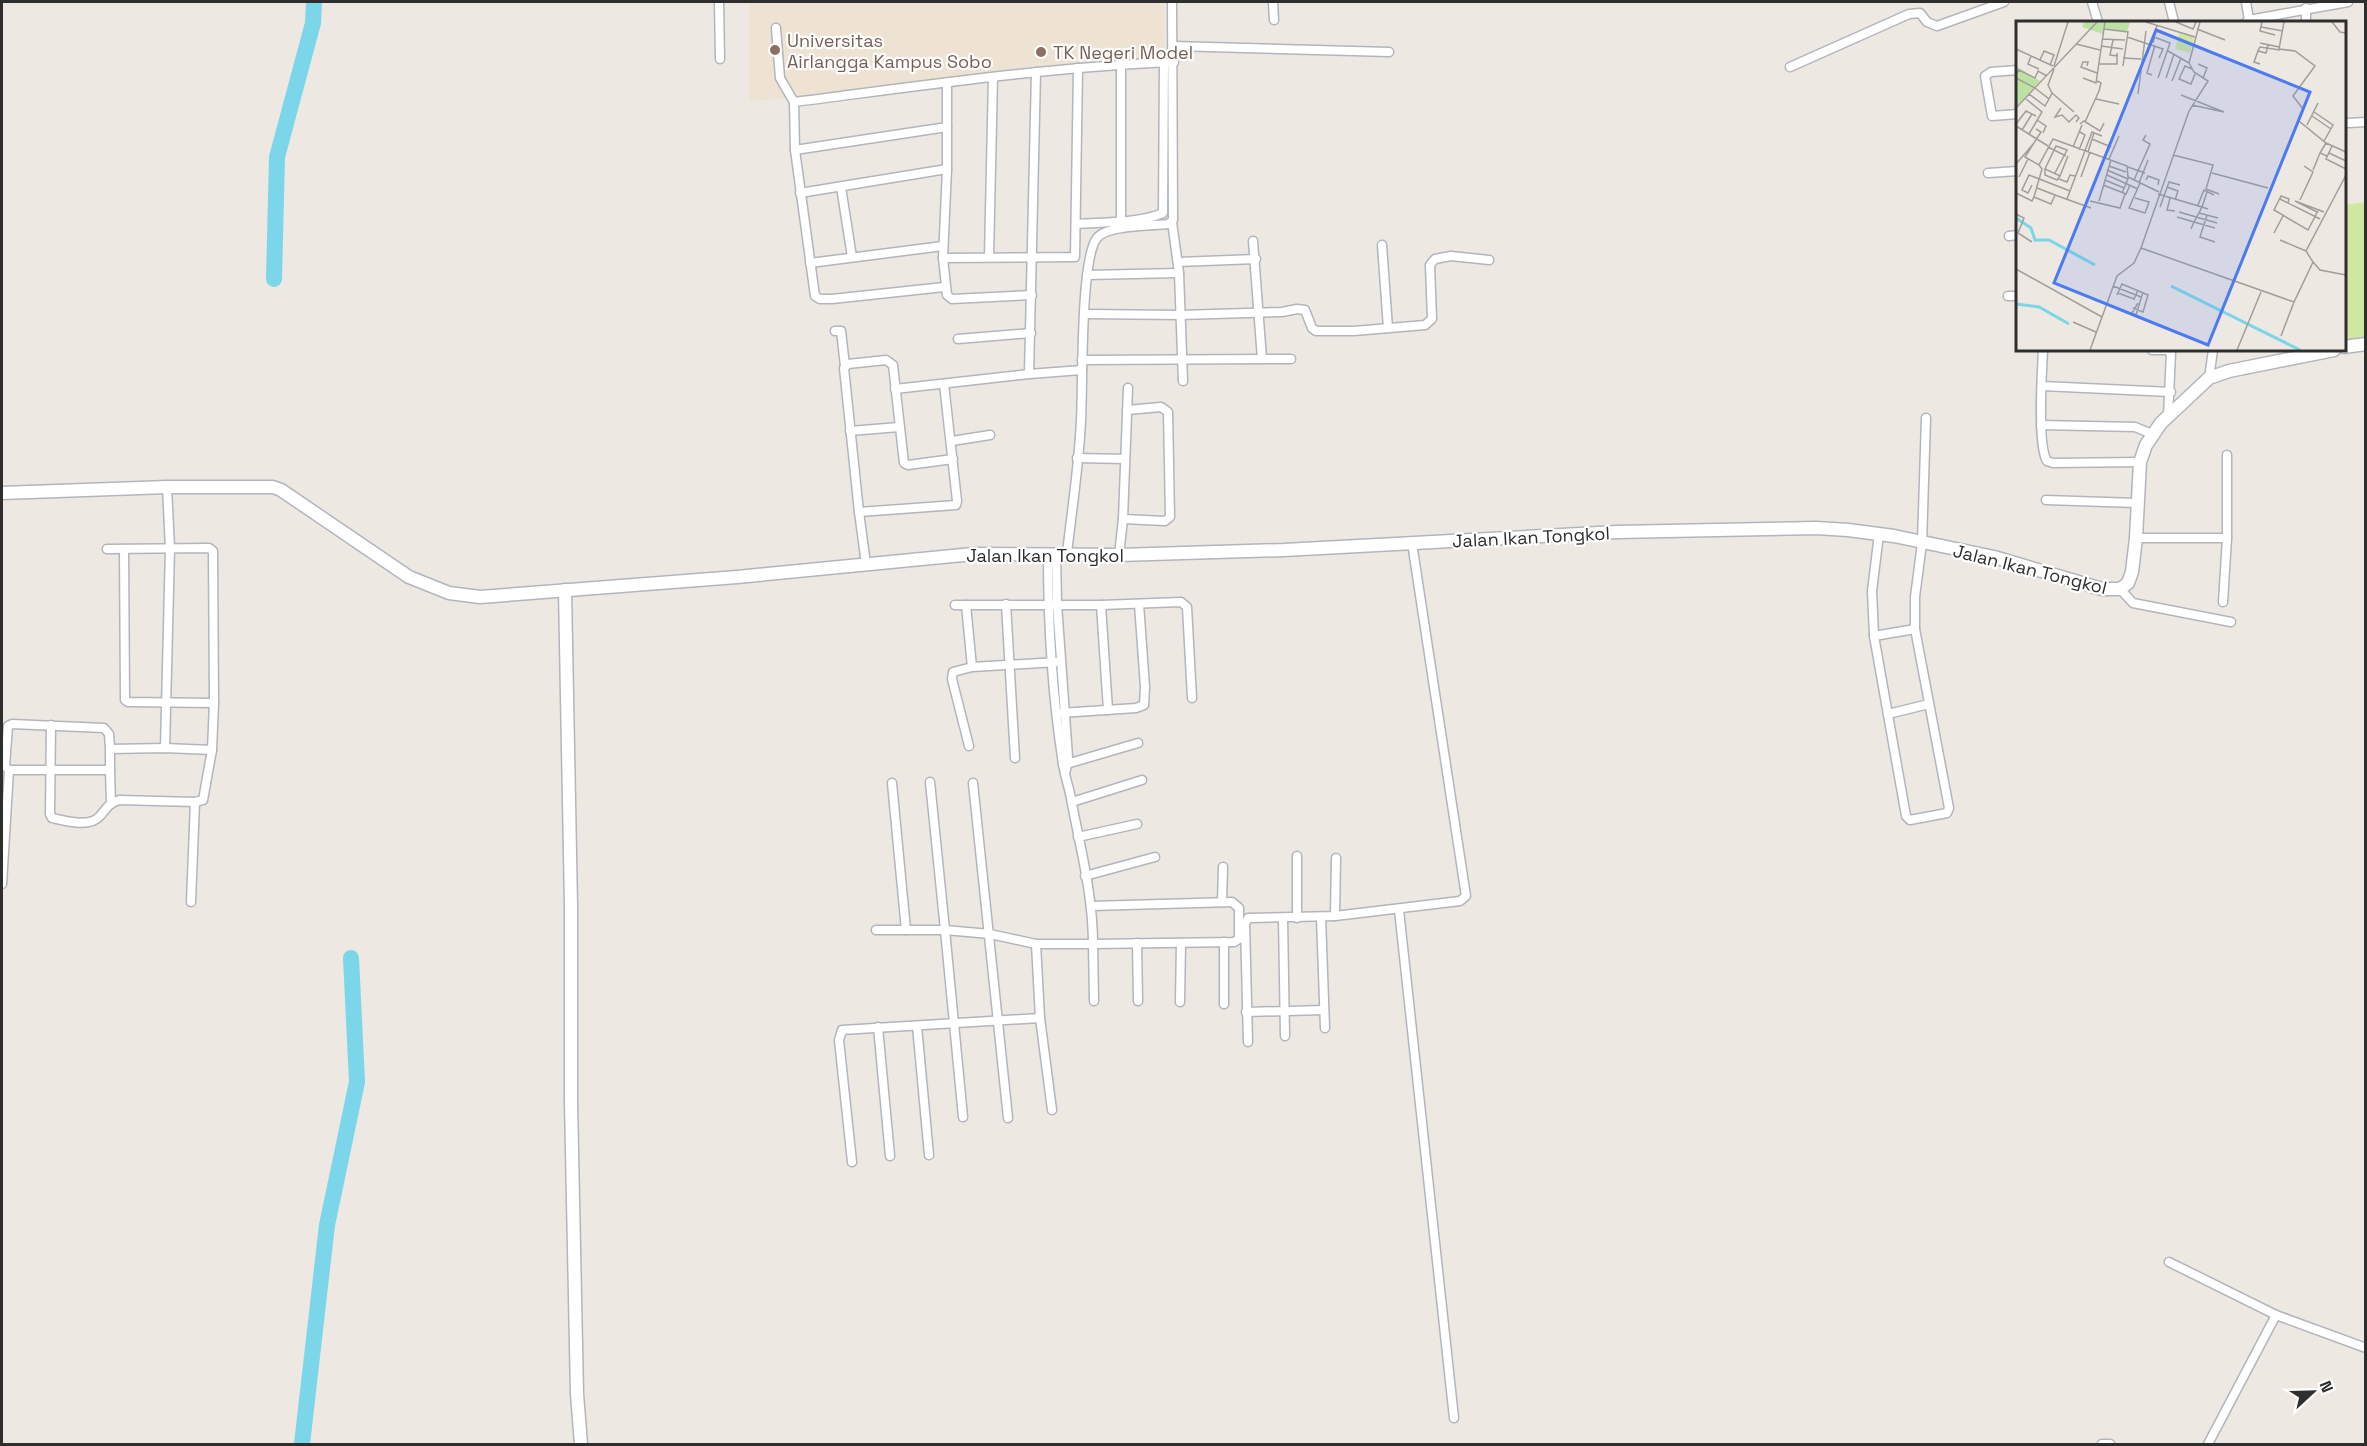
<svg xmlns="http://www.w3.org/2000/svg" width="2367" height="1446" font-family="'Space Grotesk',sans-serif">
<style>
.education{fill:#eee3d3}
.pitch{fill:#cfe79f}
.lines{fill:none;stroke-linecap:round;stroke-linejoin:round}
.river{stroke:#7cd6e9;stroke-width:16}
.street-casing{stroke:#b2b5bd;stroke-width:11}
.secondary-casing{stroke:#b2b5bd;stroke-width:15}
.street{stroke:#fff;stroke-width:8}
.secondary{stroke:#fff;stroke-width:12}
.education-dot{fill:#8d6e63;stroke:#fff;stroke-width:2}
.labels{text-anchor:middle;dominant-baseline:central;stroke-width:4.5;stroke-linejoin:round;paint-order:stroke}
.education-label{font-size:18px;fill:#785e54;stroke:#fff;text-anchor:start}
.street-label{font-size:18px;fill:#2e2e2e;stroke:#fff}
.inset-river{fill:none;stroke:#7cd6e9;stroke-width:3}
.inset-road{fill:none;stroke:#a19e9a;stroke-width:1.5}
.view{fill:#4c7af1;fill-opacity:0.15;stroke:#4c7af1;stroke-width:3}
.inset-edge{fill:none;stroke:#2e2e2e;stroke-width:3}
</style>
<rect width="100%" height="100%" fill="#eee8e2"/>
<path class="education" d="M749 2H1164L1165 56 1051 66 797 98 749 101Z"/>
<path class="pitch" d="M2365 202V337L2345 340V205Z"/>
<g class="lines">
<g class="river">
<path d="M274 279 277 157 313 23 314 2"/>
<path d="M302 1444 327 1225 357 1082 351 958"/>
</g>
<g class="street-casing">
<g id="street">
<path d="M719 2 720 59"/>
<path d="M1273 2 1274 20"/>
<path d="M2092 2 2098 22"/>
<path d="M2169 2 2174 22"/>
<path d="M2246 2 2249 20"/>
<path d="M2246 22 2249 20 2348 2"/>
<path d="M2306 22V8"/>
<path d="M776 28 780 78 794 102 795 150 815 296 820 299H832L944 287"/>
<path d="M1173 46 1389 52"/>
<path d="M1790 67 1909 14 1920 13 1927 22 1937 26 2004 2"/>
<path d="M2018 70 1991 72 1985 76 1992 116 2018 114"/>
<path d="M947 83V169L943 258 947 295 952 299 1032 295"/>
<path d="M794 102C920 86 1047 67 1174 62"/>
<path d="M2348 123 2366 122"/>
<path d="M795 150 947 127"/>
<path d="M1988 173 2018 171"/>
<path d="M841 187 852 257"/>
<path d="M800 193 947 169"/>
<path d="M1121 221V64"/>
<path d="M1172 222 1179 273 1183 381"/>
<path d="M1077 224C1101 222 1141 223 1163 213L1164 62"/>
<path d="M2009 236 2018 235"/>
<path d="M1253 241 1262 359"/>
<path d="M1382 245 1388 328"/>
<path d="M989 257 993 77"/>
<path d="M943 258 1075 257 1078 68"/>
<path d="M1178 262 1256 259"/>
<path d="M810 263 943 246"/>
<path d="M1087 275 1179 273"/>
<path d="M2008 296H2018"/>
<path d="M1085 314 1180 315 1282 312 1297 309 1305 310 1312 328 1316 331H1354L1425 325 1432 319 1430 265 1435 259 1451 256 1489 260"/>
<path d="M835 331H841L845 366"/>
<path d="M958 339 1031 333"/>
<path d="M2043 350C2042 370 2037 446 2047 461L2053 463 2140 462"/>
<path d="M2152 350H2167L2171 353 2168 417"/>
<path d="M1082 360 1291 359"/>
<path d="M1029 374 1036 72"/>
<path d="M2209 378 2213 350"/>
<path d="M944 384 957 501 956 505 859 512 844 368 848 364 886 360 893 365 904 463 908 465 953 459"/>
<path d="M2042 386 2171 392"/>
<path d="M895 389 1029 374 1082 370"/>
<path d="M2041 425 2135 427 2152 434"/>
<path d="M850 431 899 427"/>
<path d="M952 441 990 435"/>
<path d="M1077 458 1125 459"/>
<path d="M2046 500 2136 503"/>
<path d="M859 512 866 564"/>
<path d="M1123 519 1165 521 1170 517 1168 412 1161 407 1127 410"/>
<path d="M1879 534 1872 591 1874 636 1906 816 1910 820 1947 813 1949 808 1915 629V597L1922 543 1926 418"/>
<path d="M2136 538H2227V455"/>
<path d="M124 549 125 700 128 702 214 703"/>
<path d="M1056 553 1057 604 1068 757 1066 770"/>
<path d="M1067 553C1072 509 1079 465 1081 420 1083 388 1080 259 1097 238 1107 225 1151 226 1168 224L1173 220 1172 2"/>
<path d="M1048 554C1048 623 1052 694 1063 764 1065 777 1070 790 1072 804 1081 850 1093 897 1093 944L1234 942 1239 939V908L1232 902 1091 906"/>
<path d="M1119 555 1123 519 1128 388"/>
<path d="M2120 589 2133 603 2231 622"/>
<path d="M2223 602 2227 538"/>
<path d="M1006 604 1015 758"/>
<path d="M955 605H1101L1181 602 1187 607 1192 698"/>
<path d="M966 605 972 667"/>
<path d="M1101 605 1108 710"/>
<path d="M1874 636 1915 629"/>
<path d="M1060 713 1136 708 1144 705 1145 687 1139 604"/>
<path d="M1888 714 1929 704"/>
<path d="M51 725 50 814 52 818C65 821 90 828 100 816 106 809 109 803 119 800L195 802 203 800 212 750 214 703 213 551 209 548 107 549"/>
<path d="M969 746 952 679 953 672 972 667 1058 662"/>
<path d="M165 748 170 548 167 487"/>
<path d="M110 749 109 734 104 728 12 724 8 726 5 766 9 770H110V749L165 748 212 750"/>
<path d="M1063 765 1138 743"/>
<path d="M110 770 111 803"/>
<path d="M892 783 906 930"/>
<path d="M973 783 1008 1118"/>
<path d="M1072 802 1142 780"/>
<path d="M1078 837 1137 824"/>
<path d="M1085 876 1155 857"/>
<path d="M2 884 9 770"/>
<path d="M191 902 195 802"/>
<path d="M1222 902 1223 867"/>
<path d="M1399 910 1454 1418"/>
<path d="M1335 916 1336 858"/>
<path d="M1321 917 1325 1028"/>
<path d="M1283 918 1285 1036"/>
<path d="M1297 918V856"/>
<path d="M876 930H945L930 782"/>
<path d="M1137 943 1138 1001"/>
<path d="M1180 1002 1181 943"/>
<path d="M1224 1004V942"/>
<path d="M1246 1012 1324 1010"/>
<path d="M917 1026 929 1155"/>
<path d="M878 1027 890 1156"/>
<path d="M1248 1042 1245 924 1248 918 1335 916 1460 901 1466 896 1412 543"/>
<path d="M1052 1110 1040 1018 1036 944H1093L1094 1001"/>
<path d="M963 1117 945 930 990 934 1036 944"/>
<path d="M852 1162 839 1040 842 1030 1040 1018"/>
<path d="M2169 1262 2276 1315"/>
<path d="M2102 1444H2110"/>
<path d="M2208 1444 2276 1315 2366 1348"/>
</g>
</g>
<g class="secondary-casing">
<g id="secondary">
<path d="M2344 347 2366 344"/>
<path d="M2 493 167 487H273L281 490 409 577 449 593 480 597 737 577 973 554 1119 555 1284 550 1617 532 1816 528 1848 530 1894 536 1994 557 2102 589H2120L2128 583 2132 572 2136 538 2140 462 2146 445 2161 423 2209 378 2229 371 2334 350"/>
<path d="M565 590 571 906V1102L577 1394 581 1444"/>
</g>
</g>
<use href="#street" class="street"/>
<use href="#secondary" class="secondary"/>
</g>
<g class="education-dot">
<circle cx="775" cy="50" r="6"/>
<circle cx="1041" cy="52" r="6"/>
</g>
<g class="labels">
<g class="education-label">
<text x="787" y="40">Universitas<tspan x="787" dy="21">Airlangga Kampus Sobo</tspan></text>
<text x="1053" y="52">TK Negeri Model</text>
</g>
<g class="street-label">
<text transform="translate(1531 537) rotate(-3)">Jalan Ikan Tongkol</text>
<text x="1045" y="555">Jalan Ikan Tongkol</text>
<text transform="translate(2030 569) rotate(14)">Jalan Ikan Tongkol</text>
</g>
</g>
<g transform="translate(2016 21)">
<rect width="330" height="330" fill="#eee8e2"/>
<path d="M68 1H114L111 11 88 7 87 13 66 6ZM0 45 24 60 0 86Z" fill="#bde1a2"/>
<path d="M163 12 178 16 174 32 159 28Z" fill="#cfe79f"/>
<path class="inset-river" d="M0 197 15 207 19 219H33L79 244M155 265 284 329M0 283 23 286 53 303"/>
<path class="inset-road" d="M130 1 179 16M160 1 177 8 180 1M246 1 244 10 259 14M268 1 263 28 279 30 299 45 277 75 287 88 283 100 310 122 330 131M316 1 324 11 330 12M245 6 267 10M88 8 112 11 107 45M181 8 209 19M111 16 147 28 143 37M138 16 154 22 142 57M86 18 109 19M97 19 94 34 102 35M137 22 141 4M244 22 263 26M60 23 84 29M85 25 107 28M0 28 37 45M152 30 173 42M242 30 244 26 264 29M15 35 12 43 23 48M107 37 125 38M24 39 28 30 38 34 34 44M82 43H101V32M182 43 191 47 187 57M244 43 238 41 242 30 250 32 252 24M38 45 52 1M71 45 72 41H67L65 46 81 52M176 48 169 45 163 58 175 63 179 53M0 53 3 49 19 57 22 50 31 55M136 54 131 52 139 24M0 57 19 67M67 57 80 62 89 1M150 57 158 33M156 60 165 37M36 72 58 91M13 73 29 85 33 78 19 67M122 73 130 10M165 74 208 91 176 84M10 78 26 91 13 113M33 78 36 72 32 64 38 48M80 78 103 83M0 87 81 1M45 87 39 96 46 94 53 101 60 94 63 97 60 101M298 91 317 104 308 120M296 95 315 108M21 99 30 105 27 112M69 101 83 70 85 62 81 60M0 103 10 90 20 95M64 103 68 100 84 110 88 102M291 104 302 82M0 105 32 125M20 108 25 111 9 136 23 144M6 109 16 93M76 118 95 126M310 122 304 132 311 135M316 125 310 138 330 148M32 126 50 135M57 126 66 104M63 129 69 114 64 111M72 131 78 112M313 132 330 140M157 134 197 144 190 168 203 173M93 138 103 115M0 143 18 122M93 145 110 151M112 146 129 152M29 148V154L41 159 44 155M91 149 112 158 106 172M297 149 304 132M39 152 51 129 40 125 29 148 44 155 52 135M196 152 252 167M91 154 122 168M3 156 12 138M65 156 74 131M43 158 51 161 54 154 59 155M89 159 108 167M118 159 134 123 127 119 130 114M130 159 132 155 143 159 142 164M123 162 132 139M16 164 12 172 6 169 13 154 54 170M87 164 110 173 114 164M151 166 162 170 159 179M21 167 39 174 35 183 18 176 26 148 23 144 37 118 111 145 112 156 143 171M0 172 16 180 18 176M142 173 186 186 191 171M39 174 75 187M119 177 133 181 129 192 113 187 124 162M154 177 151 189 159 190M51 178 76 111 86 115M264 178 304 198M284 179 297 151 288 145M74 180 104 187 109 173M83 180 95 139M279 180 308 191M279 180 301 191M272 182 273 178 265 175 258 189 292 209 303 188M182 184 188 169 198 174M144 186 153 161 164 164M192 188 186 186 183 192 202 197M163 191 201 202M183 192 178 201 199 207M0 193 8 197 2 212 16 221M191 194 184 216 199 221M161 196 178 201 175 208M258 212 267 195M264 219 290 230M125 227 173 90 192 60 178 51 173 42 184 1M297 241 304 249 330 254M0 248 86 296M97 265 125 276M102 272 118 278 122 269M101 274 106 263 132 274 127 291 117 287M122 282 116 292 120 294 127 271M57 301 80 311M265 315 278 281M74 329 101 255 118 242 125 227 278 281 297 241 290 230 330 154M221 329 245 271"/>
<path class="view" d="M140 9 294 71 192 324 38 262Z"/>
<rect width="330" height="330" class="inset-edge"/>
</g>
<rect width="2367" height="1446" fill="none" stroke="#2e2e2e" stroke-width="6"/>
<g transform="translate(2313 1392) rotate(68)" stroke="#ffffff" stroke-width="4.5" paint-order="stroke">
<path d="M0-4.5L10 22L0 15L-10 22Z" fill="#2e2e2e"/>
<text y="-9" font-size="16" font-weight="bold" text-anchor="middle" fill="#2e2e2e">N</text>
</g>
</svg>
